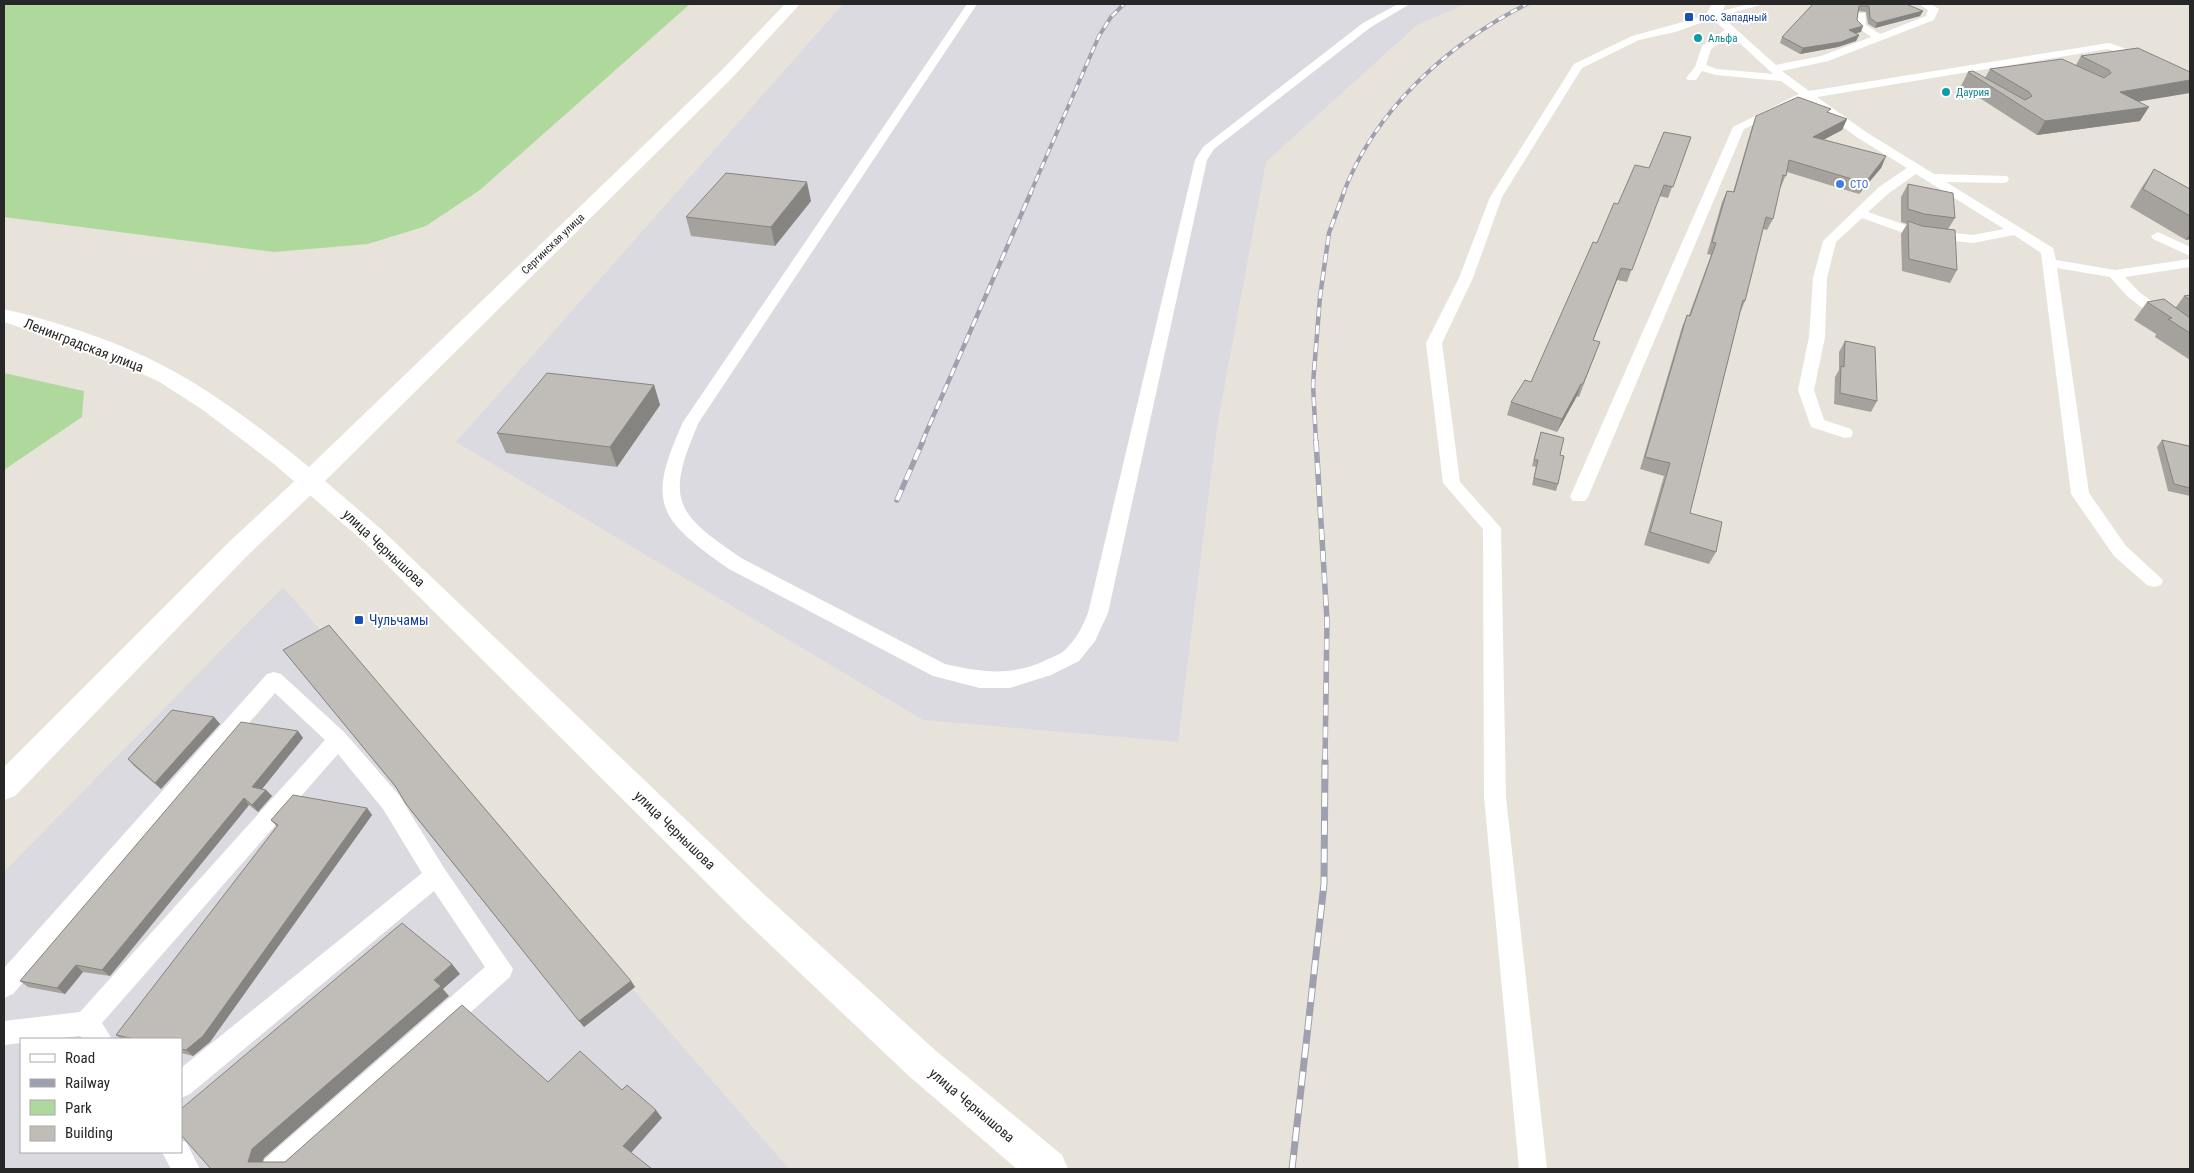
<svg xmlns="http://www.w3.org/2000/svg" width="2194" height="1173" font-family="'Roboto Condensed',sans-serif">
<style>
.industrial{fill:#dcdae1;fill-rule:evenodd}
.green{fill:#afd99c}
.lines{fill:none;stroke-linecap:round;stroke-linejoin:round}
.lane{fill:#fff;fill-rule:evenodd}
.street{fill:#fff;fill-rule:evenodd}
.secondary{fill:#fff;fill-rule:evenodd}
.rail-far3-casing{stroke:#9ea0af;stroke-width:4}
.rail-far2-casing{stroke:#9ea0af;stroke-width:4.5}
.rail-far1-casing{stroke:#9ea0af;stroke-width:5.5}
.rail-casing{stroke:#9ea0af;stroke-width:7}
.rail-far3{stroke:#fff;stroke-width:2.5;stroke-dasharray:7;stroke-linecap:butt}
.rail-far2{stroke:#fff;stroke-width:3;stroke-dasharray:9;stroke-linecap:butt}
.rail-far1{stroke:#fff;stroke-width:4;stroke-dasharray:11;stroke-linecap:butt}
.rail{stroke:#fff;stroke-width:5;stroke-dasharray:14;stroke-linecap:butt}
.wall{fill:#a5a29d}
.shaded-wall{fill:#868480}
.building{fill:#c0bcb7;stroke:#868480}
.transit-dot{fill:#1a4fb4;stroke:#fff;stroke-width:2}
.culture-dot{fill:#0f9aa8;stroke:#fff;stroke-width:2}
.shop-dot{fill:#3f7fe0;stroke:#fff;stroke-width:2}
.labels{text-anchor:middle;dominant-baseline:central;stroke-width:4;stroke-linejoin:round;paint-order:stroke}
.far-transit-label{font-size:11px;fill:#164399;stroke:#fff;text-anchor:start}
.far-culture-label{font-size:11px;fill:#0d838f;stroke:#fff;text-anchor:start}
.far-shop-label{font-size:11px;fill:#366cbe;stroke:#fff;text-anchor:start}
.far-street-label{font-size:11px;fill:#272727;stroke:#fff}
.street-label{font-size:14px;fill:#272727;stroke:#fff}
.transit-label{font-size:14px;fill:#164399;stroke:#fff;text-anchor:start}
</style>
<rect width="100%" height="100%" fill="#e8e3da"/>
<g class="industrial">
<path d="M843 4H1466L1417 25 1266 162 1217 427 1178 742 923 720 456 442Z"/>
<path d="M283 587 789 1169H4V872ZM21 1039H181V1152H21Z"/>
</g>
<g class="green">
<path d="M4 4H690L480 190 426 226 368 244 274 252 4 217Z"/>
<path d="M4 373 84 391 82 417 4 470Z"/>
</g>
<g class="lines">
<g class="lane">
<path d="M967 4H977L699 422C665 500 674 513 743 559L945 664C980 672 1012 677 1046 660 1053 657 1061 654 1066 649 1077 638 1083 626 1088 613L1195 160 1203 147 1363 23 1398 4H1410L1371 27 1214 149 1207 160 1108 613 1095 641 1079 661 1051 675 1010 688H980L933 676 729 569C658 519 646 504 683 422Z"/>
<path d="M1748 4H1764L1721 16 1776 65 1821 56 1871 37 1856 26 1857 13H1865L1866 25 1880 34 1926 16 1928 10 1919 4H1931L1939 9 1934 20 1828 61 1782 71 1809 91 2109 43 2150 57 2151 59 2146 62 2108 49 1817 97 1866 132 1934 174 2007 176 2009 179 2007 182 2003 183 1946 182 2053 248 2056 260 2115 270 2190 259V267L2125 277 2138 291 2190 330V342L2185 340 2128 297 2110 277 2057 268 2089 493 2126 546 2163 580 2161 585 2154 587 2147 585 2114 556 2071 494 2041 253 2014 235 1973 243 1915 237 1862 218 1836 242 1827 278 1825 337 1814 390 1824 420 1851 429 1853 433 1851 437 1845 438 1811 427 1798 390 1809 337 1813 278 1823 241 1879 187 1907 168 1858 138 1806 100 1744 129 1588 497 1585 501H1573L1570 497 1733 127 1799 94 1781 81 1716 75 1702 71 1696 80H1688L1686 78 1695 67 1702 46 1725 30 1712 19 1675 32 1639 40 1582 68 1502 197 1473 278 1442 343 1460 482 1501 528 1506 797 1547 1169H1519L1484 797 1483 529 1443 483 1426 343 1459 278 1490 197 1574 64 1632 36ZM1731 35 1773 74 1717 69 1706 65 1711 49ZM1916 174 2004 229 1973 235 1917 229 1868 212 1889 193Z"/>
<path d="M2158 232 2190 247V256L2153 239 2151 236Z"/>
<path d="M274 672 281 674 345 733 399 795 444 868 513 969 510 977 295 1169H261L265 1159 485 967 434 891 190 1094 181 1098V1068L422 873 383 809 338 754 102 1023 112 1039H83L80 1036 54 1039H21V1043L4 1045V1021L80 1012 325 740 275 693 13 994 4 998V968L267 674Z"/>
<path d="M181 1141 186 1142 200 1169H171L162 1152H181Z"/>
</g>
<g class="street">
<path d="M1712 4H1726L1719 18 1714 20 1706 15Z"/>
<path d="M310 473 319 475 323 481 319 487 246 557 15 796 4 800V767L228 543 301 475Z"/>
</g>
<path class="secondary" d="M785 4H800L732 78 325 481 381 529 767 897 936 1051 1062 1155 1068 1169H1017L910 1077 743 919 363 541 274 464 203 410 158 381 90 351 4 322V309C62 323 123 343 175 372 223 399 267 433 309 467L720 72Z"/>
<g class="rail-far3-casing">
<g id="rail-far3">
<path d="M1030 194 1099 36 1111 17 1124 4"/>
<path d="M1343 194C1375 109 1448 44 1527 4"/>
</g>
</g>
<g class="rail-far2-casing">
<g id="rail-far2">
<path d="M922 442 1031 192"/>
<path d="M1316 442 1313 384 1320 297 1329 233 1344 192"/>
</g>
</g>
<g class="rail-far1-casing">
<g id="rail-far1">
<path d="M1316 441 1327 620 1325 762"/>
<path d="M897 500 923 441"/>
</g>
</g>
<g class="rail-casing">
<path id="rail" d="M1292 1169 1324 884 1325 761"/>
</g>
<use href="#rail-far3" class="rail-far3"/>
<use href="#rail-far2" class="rail-far2"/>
<use href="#rail-far1" class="rail-far1"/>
<use href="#rail" class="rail"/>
</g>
<g class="wall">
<path d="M1813 4H1906L1920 16 1875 28 1868 24 1866 12 1858 11 1857 20 1861 32 1856 33 1859 35 1856 41 1838 47 1800 54 1780 43 1782 37Z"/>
<path d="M2138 48 2140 121 2037 135 1961 86 1968 72 1985 78 1990 69 2076 65 2081 56Z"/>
<path d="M1830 113 1847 119 1842 130 1823 140 1886 156 1881 168 1859 194 1787 172 1781 187H1780L1773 219 1767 230 1763 229 1745 301 1740 313 1690 513 1716 552 1709 564 1644 545 1664 476 1640 469 1682 327 1687 315H1689L1711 255 1707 254 1722 202 1727 191 1733 192 1752 127 1756 116Z"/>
<path d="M1691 137 1668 198 1659 196 1627 282 1617 280 1593 341 1595 355 1579 397 1577 396 1557 432 1507 415 1511 402 1531 382 1597 243 1618 204 1649 168Z"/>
<path d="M2154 169 2190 189V239L2186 240 2130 207 2142 187Z"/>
<path d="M1908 184 1955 218 1948 229 1957 270 1950 283 1902 271 1901 234 1907 224 1901 222V197Z"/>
<path d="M811 201 775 246 691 236 686 217Z"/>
<path d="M2190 295V360L2155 337 2156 334 2134 320 2147 302 2176 307 2184 296Z"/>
<path d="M1845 341 1877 401 1871 412 1834 404 1835 377 1839 370V352Z"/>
<path d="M654 385 660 405 617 467 506 453 497 433Z"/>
<path d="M1541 432 1560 455 1558 484 1556 491 1532 485 1536 467 1532 466Z"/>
<path d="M2162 440 2190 448V496L2168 491 2157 447Z"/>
<path d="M283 650 631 981 635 987 584 1027 411 811 398 790Z"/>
<path d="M214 717 220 724 161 789 134 766 128 759Z"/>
<path d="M298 731 303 738 262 789 266 790 272 796 258 812 249 805 110 976 83 972 65 994 28 987 20 981Z"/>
<path d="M367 808 372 815 210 1042 193 1056 181 1053V1039H121L116 1035 277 827 271 820Z"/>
</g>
<g class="shaded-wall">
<path d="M1923 11 1920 16 1875 28 1877 23Z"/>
<path d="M1863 26 1861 32 1847 35 1849 30Z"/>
<path d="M1859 35 1856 41 1838 47 1800 54 1803 48Z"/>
<path d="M2190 80V93L2112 106 2120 92Z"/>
<path d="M2149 107 2140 121 2037 135 2045 121Z"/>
<path d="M1847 119 1842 130 1808 148 1813 137Z"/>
<path d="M1886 156 1881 168 1859 194 1865 183Z"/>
<path d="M807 182 811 201 775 246 771 227Z"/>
<path d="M2190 233V239L2186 240Z"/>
<path d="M1621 268 1617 280 1588 353 1593 340Z"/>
<path d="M1581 384 1577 396 1557 432 1562 419Z"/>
<path d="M654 385 660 405 617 467 610 447Z"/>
<path d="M214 717 220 724 161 789 155 783Z"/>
<path d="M298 731 303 738 258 794 252 787Z"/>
<path d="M266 790 272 796 258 812 252 805Z"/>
<path d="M244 798 249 805 110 976 102 970Z"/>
<path d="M367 808 372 815 210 1042 193 1056 186 1050Z"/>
<path d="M452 964 460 974 443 989 449 996 264 1158 260 1169 248 1162 252 1149Z"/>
<path d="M76 965 83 972 65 994 57 988Z"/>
<path d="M631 981 635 987 584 1027 579 1021Z"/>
<path d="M656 1110 662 1118 630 1154 623 1146Z"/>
</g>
<g class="building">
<path d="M1813 4H1906L1923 11 1877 23 1870 18 1869 6H1859L1857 20 1863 26 1849 30 1859 35 1841 42 1803 48 1782 37Z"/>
<path d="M2138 48 2190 72V80L2120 92 2149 107 2045 121 1968 72 1973 71 2025 100 2032 96 2029 92 1990 69 2062 59 2104 78 2111 73 2109 70 2081 56Z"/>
<path d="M1798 97 1831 109 1827 112 1847 119 1813 137 1886 156 1865 183 1789 160 1786 176 1783 175 1773 219 1766 217 1745 301 1743 300 1690 513 1722 522 1716 552 1650 532 1670 463 1645 457 1687 315 1690 316 1716 243 1712 242 1727 191 1734 192 1756 116Z"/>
<path d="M1664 132 1691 137 1673 187 1664 185 1632 270 1621 268 1593 340 1600 342 1583 384H1581L1562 419 1511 402 1525 380 1531 382 1593 242 1597 243 1614 203 1618 204 1635 165 1649 168Z"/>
<path d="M2154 169 2190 189V216L2143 189Z"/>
<path d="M726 173 807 182 771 227 686 217Z"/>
<path d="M1908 184 1953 193 1955 218 1924 214 1908 209Z"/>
<path d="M1908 221 1922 226 1955 230 1957 270 1909 259Z"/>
<path d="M2190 295V300L2184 296Z"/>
<path d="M2164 299 2190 318V333L2168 319 2172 318 2147 302Z"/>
<path d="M1845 341 1875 347 1877 401 1840 393 1841 366 1844 367Z"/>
<path d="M547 373 654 385 610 447 497 433Z"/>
<path d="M1541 432 1564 438 1560 455 1564 456 1558 484 1534 478 1538 460H1534Z"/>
<path d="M2162 440 2189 446 2190 448V488L2174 484Z"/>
<path d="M329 625 631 981 579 1021 406 804 396 787 283 650Z"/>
<path d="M172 710 214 717 155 783 128 759Z"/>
<path d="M241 722 298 731 252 787 266 790 252 805 244 798 102 970 76 965 57 988 20 981Z"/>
<path d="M293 795 367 808 203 1036 186 1050 181 1049V1039H134L116 1035 278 825 271 820Z"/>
<path d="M402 923 452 964 434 980 441 986 252 1149 248 1162H285L462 1005 548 1082 580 1051 622 1090 627 1085 656 1110 623 1146 652 1169H211L181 1135V1109Z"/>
</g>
<g class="transit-dot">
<rect x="1684" y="12" width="10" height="10" rx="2.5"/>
<rect x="354" y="615" width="10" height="10" rx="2.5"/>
</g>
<g class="culture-dot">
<circle cx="1698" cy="38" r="5"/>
<circle cx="1946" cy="92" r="5"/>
</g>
<circle class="shop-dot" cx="1840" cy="184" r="5"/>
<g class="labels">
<g class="far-transit-label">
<text x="1699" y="17">пос. Западный</text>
</g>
<g class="far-culture-label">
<text x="1708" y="38">Альфа</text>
<text x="1956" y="92">Даурия</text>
</g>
<g class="far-shop-label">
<text x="1850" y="184">СТО</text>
</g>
<g class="far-street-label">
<text transform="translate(553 244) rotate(-44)">Сергинская улица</text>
</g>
<g class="street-label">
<text transform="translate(84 345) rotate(21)">Ленинградская улица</text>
<text transform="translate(384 548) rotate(43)">улица Чернышова</text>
<text transform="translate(675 830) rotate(44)">улица Чернышова</text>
<text transform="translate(972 1105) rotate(40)">улица Чернышова</text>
</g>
<g class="transit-label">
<text x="369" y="620">Чульчамы</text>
</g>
</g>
<rect width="2194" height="1173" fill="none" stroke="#272727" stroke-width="10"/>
<rect x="20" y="1038" width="162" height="115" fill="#ffffff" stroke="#a9a9a9"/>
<rect x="30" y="1054" width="25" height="8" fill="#ffffff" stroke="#a9a9a9"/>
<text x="65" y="1063" font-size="15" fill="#272727">Road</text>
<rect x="30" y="1079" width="25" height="8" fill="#9ea0af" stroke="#a9a9a9"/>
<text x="65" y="1088" font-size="15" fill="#272727">Railway</text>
<rect x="30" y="1100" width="25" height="15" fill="#afd99c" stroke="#a9a9a9"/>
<text x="65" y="1113" font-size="15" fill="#272727">Park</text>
<rect x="30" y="1126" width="25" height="15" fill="#c0bcb7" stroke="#a9a9a9"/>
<text x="65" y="1138" font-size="15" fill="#272727">Building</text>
</svg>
